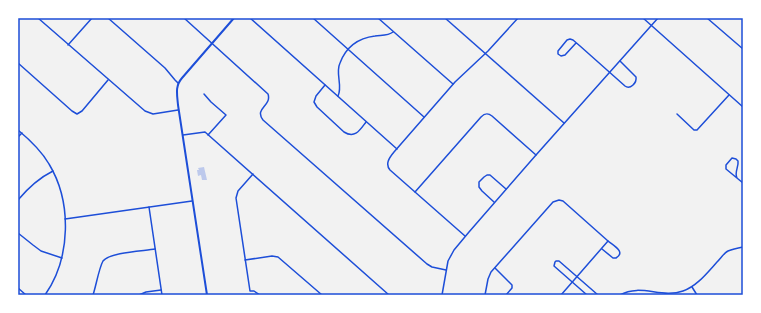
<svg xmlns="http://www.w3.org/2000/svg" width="761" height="313" font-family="'Crimson Pro',serif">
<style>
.building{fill:#bdc9ec}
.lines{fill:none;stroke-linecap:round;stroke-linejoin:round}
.minor{stroke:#1d4ed8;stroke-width:1.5}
.tertiary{stroke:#1d4ed8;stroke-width:2}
.neatline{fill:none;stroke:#1d4ed8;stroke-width:1.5}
</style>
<rect width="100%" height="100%" fill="#f2f2f2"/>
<path class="building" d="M204 167 207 180H202L201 175 198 176 197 170H199L198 168Z"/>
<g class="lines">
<g class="minor">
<path d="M38 18 145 111 153 114 178 110"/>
<path d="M108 18 165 68 175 80 178 83"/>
<path d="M184 18 268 94C272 106 254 108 263 120L427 264 432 267 446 270"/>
<path d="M250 18 397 149"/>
<path d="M313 18 424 117"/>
<path d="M378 18 453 84"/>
<path d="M445 18 564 123"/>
<path d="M643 18 743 107"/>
<path d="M707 18 743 49"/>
<path d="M576 43 565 55 561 56 558 54V51L567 40 570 39 573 40 580 46 625 86C630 90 637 83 636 77L620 61"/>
<path d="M68 45 92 18"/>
<path d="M18 63 72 111 77 114 82 111 108 80"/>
<path d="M325 85 316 96 314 102 317 107 344 132C355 139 360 130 366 122"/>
<path d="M204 94 211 102 226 115 208 135"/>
<path d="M338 96C343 86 335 73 340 63 346 47 359 38 375 36 381 35 388 36 393 32"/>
<path d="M677 114 694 130H697L729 95"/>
<path d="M18 130C30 140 41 150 49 164 72 202 71 258 45 295"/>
<path d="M183 135 205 132 389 295"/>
<path d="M18 137 22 133"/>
<path d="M253 174 238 191 236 198 250 291H254L260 295"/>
<path d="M737 178C734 172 739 167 738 161L736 159 732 158 726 165V169L743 183"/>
<path d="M415 192 481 117C485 113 488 113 492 116L536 155"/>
<path d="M18 200C28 188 39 178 53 171"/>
<path d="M494 202 482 191 479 187V182L484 177 487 175H490L506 189"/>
<path d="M149 207 162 295"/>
<path d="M65 219 192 201"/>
<path d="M18 233 33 245 41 251 62 258"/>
<path d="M465 236 390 170C385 164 389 158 394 152L455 82 488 51 518 18"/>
<path d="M602 249 613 258H616C626 252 614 246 608 241"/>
<path d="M245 260 272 256 278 257 322 295"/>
<path d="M495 268 512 285V288L506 295"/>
<path d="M692 287 697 295"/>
<path d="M18 288 26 295"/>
<path d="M93 295C96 286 99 268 103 261 110 252 144 251 155 249"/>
<path d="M139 295 146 292 161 290"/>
<path d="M442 295 448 261 454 250 469 232 536 155 658 18"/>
<path d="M485 295 488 279 491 272 553 202 559 200 563 201 608 241 561 295"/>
<path d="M587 295 554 266 555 262 556 261H559L598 295"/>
<path d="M620 295C641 283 661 299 683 291 697 286 707 273 717 262 721 258 724 253 728 251 733 249 738 248 743 247"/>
</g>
<path class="tertiary" d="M207 295 178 105C177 94 175 86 182 78L234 18"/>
</g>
<rect width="761" height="313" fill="none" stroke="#ffffff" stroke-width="38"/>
<rect x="19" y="19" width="723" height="275" class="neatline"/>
</svg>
